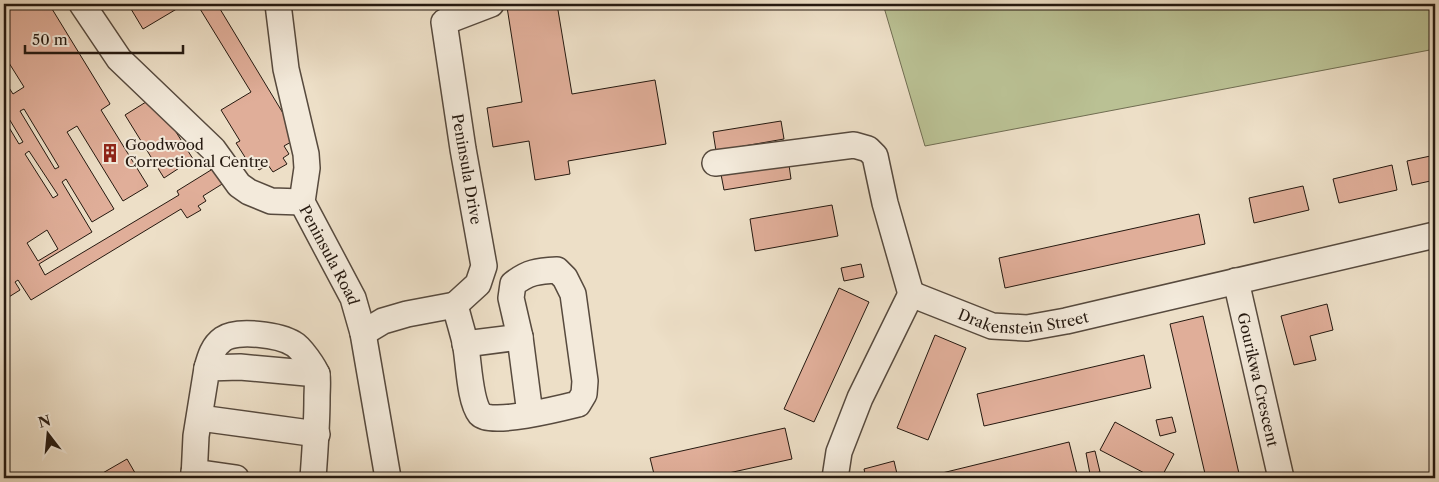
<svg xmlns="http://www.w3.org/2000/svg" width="1439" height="482" font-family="'Libre Caslon Text',serif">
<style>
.green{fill:#bac194;stroke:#706d52}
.building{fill:#e0ae99;stroke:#251910;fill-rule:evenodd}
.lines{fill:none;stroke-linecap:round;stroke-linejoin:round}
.minor-casing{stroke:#574a3e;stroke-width:28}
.minor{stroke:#f3eadb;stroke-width:25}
.labels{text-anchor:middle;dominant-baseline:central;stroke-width:4;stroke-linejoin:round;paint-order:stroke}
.poi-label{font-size:15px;fill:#251910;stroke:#f3eadb;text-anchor:start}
.street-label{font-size:15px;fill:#251910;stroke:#f3eadb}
</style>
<rect width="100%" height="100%" fill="#eddfc7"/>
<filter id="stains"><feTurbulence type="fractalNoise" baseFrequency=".004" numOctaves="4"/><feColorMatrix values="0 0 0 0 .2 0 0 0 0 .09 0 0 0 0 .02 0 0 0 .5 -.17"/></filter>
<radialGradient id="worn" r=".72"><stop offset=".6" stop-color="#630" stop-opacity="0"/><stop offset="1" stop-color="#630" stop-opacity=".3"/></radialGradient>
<path class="green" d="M883 4H1435V49L925 146Z"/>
<g class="building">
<path d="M4 4H49L109 102 110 104 101 110 148 186 123 201 77 126 67 132 114 209 92 222 66 179 62 182 92 232 39 264 45 275 179 195 177 191 211 170 206 160 212 156 227 181 203 196 206 201 198 206 201 210 187 218 181 209 31 300 18 280 15 282 20 290 4 300V126L7 124 19 144 23 142 8 117 4 120V80L13 94 24 87 4 55ZM24 109 59 167 55 169 20 111ZM29 151 58 195 53 198 25 154ZM47 230 58 249 38 261 27 243Z"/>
<path d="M128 4H185L143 29Z"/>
<path d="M197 4H217L298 138 284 146 289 154 283 158 287 164 273 172 268 165 259 170 254 163 250 165 236 143 240 141 221 110 251 92Z"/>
<path d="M526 4H557L572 94 655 80 666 144 568 161 570 174 535 180 529 141 493 147 487 108 522 102 507 7Z"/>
<path d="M154 97 193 159 164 178 125 115Z"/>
<path d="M781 121 784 139 716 151 713 132Z"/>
<path d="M1435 155V180L1412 185 1407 161Z"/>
<path d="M788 158 791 179 724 190 720 169Z"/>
<path d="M1392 165 1397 190 1339 203 1333 179Z"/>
<path d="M1303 186 1309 210 1254 223 1249 198Z"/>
<path d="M832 205 838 236 755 251 750 219Z"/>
<path d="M1199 214 1205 244 1005 288 999 258Z"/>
<path d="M861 264 864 277 844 281 841 268Z"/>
<path d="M839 288 869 302 814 422 784 409Z"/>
<path d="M1327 304 1333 330 1310 336 1316 360 1294 365 1281 316Z"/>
<path d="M1203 316 1240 478H1206L1170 324Z"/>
<path d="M935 335 966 348 928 440 897 428Z"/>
<path d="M1144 355 1151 388 984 426 977 394Z"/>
<path d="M1172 417 1176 432 1160 436 1156 420Z"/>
<path d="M1115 422 1174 454 1161 478H1154L1100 450Z"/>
<path d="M785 428 792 459 706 478H655L650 458Z"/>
<path d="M1069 442 1078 478H939L938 474Z"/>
<path d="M1095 451 1100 472 1090 474 1086 453Z"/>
<path d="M127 459 138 478H103L101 474Z"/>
<path d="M894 461 898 478H866L864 469Z"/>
</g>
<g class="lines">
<g class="minor-casing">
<g id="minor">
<path d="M82 4 119 59 213 149 239 185 249 192 271 201 302 202"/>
<path id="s1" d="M278 4 286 69 306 154 307 168 302 202 353 298 363 333 388 478"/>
<path d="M715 163 854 145 868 149 875 156 885 203 911 294"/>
<path id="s2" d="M1236 281 1281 478"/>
<path id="s3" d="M911 294 992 326 1027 328 1066 321 1435 235"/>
<path d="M455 305C458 317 462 330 465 342 469 360 469 400 480 414 491 426 562 408 578 404L584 394 585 381 573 294 565 278 557 270C538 271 528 272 513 284L511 298 520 337 530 414"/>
<path d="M455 305 478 284 484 266 463 149 444 22 491 4"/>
<path d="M363 333 383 321 407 314 455 305"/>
<path d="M465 344 520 337"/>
<path d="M207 368C210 357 213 346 223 339 237 329 280 335 294 344 300 347 315 368 317 375 318 381 317 391 317 398 317 425 315 451 313 478"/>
<path d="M200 418 317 434"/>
<path d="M194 472 236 478"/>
<path d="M194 478 196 436 207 368 240 367 317 374"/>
<path d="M835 478 839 452 860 398 911 294"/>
</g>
</g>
<use href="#minor" class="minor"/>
</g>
<defs>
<g id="building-bare" transform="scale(1.5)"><path d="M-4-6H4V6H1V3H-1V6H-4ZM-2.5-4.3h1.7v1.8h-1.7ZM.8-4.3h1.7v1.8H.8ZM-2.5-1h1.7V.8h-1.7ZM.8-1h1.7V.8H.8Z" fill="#8f2418" stroke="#f3eadb" stroke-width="2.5" paint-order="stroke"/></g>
</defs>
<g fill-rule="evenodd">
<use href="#building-bare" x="110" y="153"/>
</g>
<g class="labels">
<g class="poi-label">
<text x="125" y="144">Goodwood<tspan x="125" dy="17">Correctional Centre</tspan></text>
</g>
<g class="street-label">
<text transform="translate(467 169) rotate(80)">Peninsula Drive</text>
<text stroke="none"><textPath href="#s1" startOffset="261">Peninsula Road</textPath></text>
<text stroke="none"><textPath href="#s3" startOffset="118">Drakenstein Street</textPath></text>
<text stroke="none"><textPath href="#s2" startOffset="101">Gourikwa Crescent</textPath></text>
</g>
</g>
<rect width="1439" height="482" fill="none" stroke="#eddfc7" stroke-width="20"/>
<rect x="5" y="5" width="1429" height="472" fill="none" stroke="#251910" stroke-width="2.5"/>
<rect x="10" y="10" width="1419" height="462" fill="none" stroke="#251910"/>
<g transform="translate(48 434) rotate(344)" stroke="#f3eadb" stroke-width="4" paint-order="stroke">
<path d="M0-4L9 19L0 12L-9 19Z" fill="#251910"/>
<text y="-8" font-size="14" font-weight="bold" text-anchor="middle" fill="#251910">N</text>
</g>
<path d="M25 45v8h158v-8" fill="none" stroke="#251910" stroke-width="2.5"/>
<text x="32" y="45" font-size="15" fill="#251910" stroke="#f3eadb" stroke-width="4" paint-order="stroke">50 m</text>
<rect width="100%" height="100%" filter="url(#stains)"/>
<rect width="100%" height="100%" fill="url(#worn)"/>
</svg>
